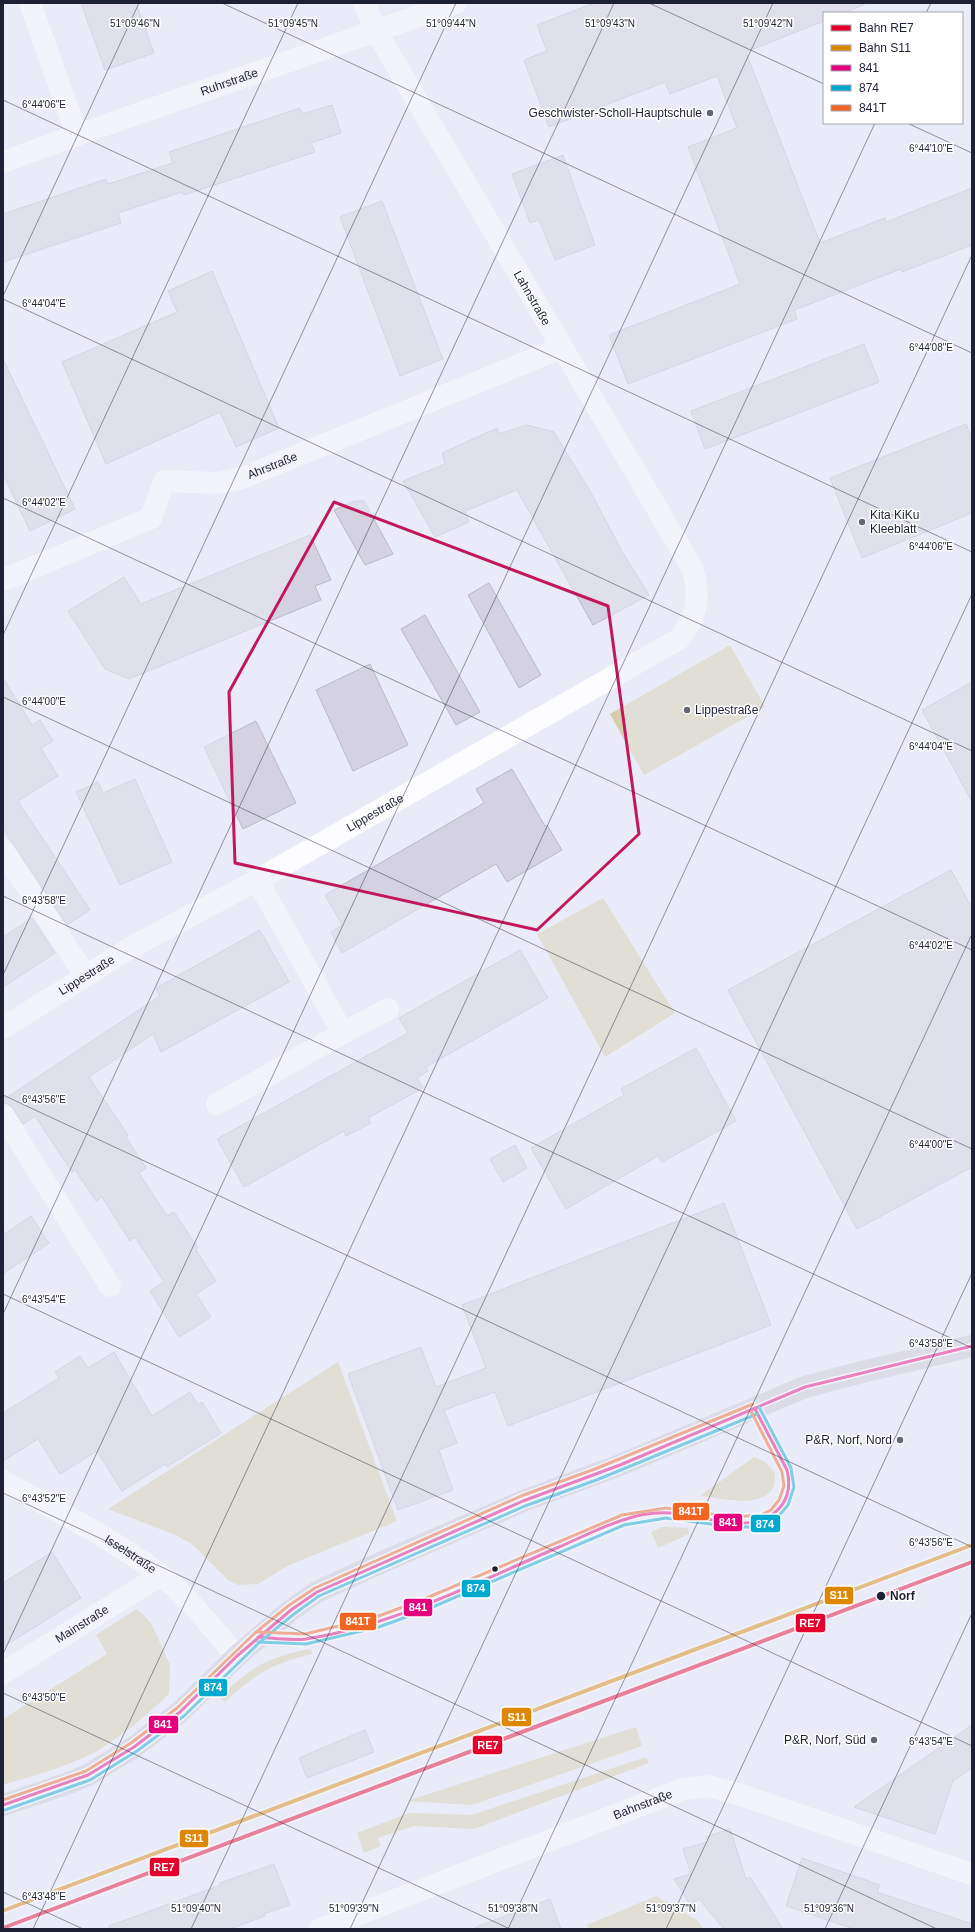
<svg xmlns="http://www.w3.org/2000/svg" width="975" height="1932" font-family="Helvetica,sans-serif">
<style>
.green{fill:#d5ceaa}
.building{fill:#d4d2e1;stroke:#bbb9c9}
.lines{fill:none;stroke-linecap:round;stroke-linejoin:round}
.street{stroke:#fcfcfe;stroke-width:22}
.secondary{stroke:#cbcbd4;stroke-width:22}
.bus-1-casing{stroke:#fff;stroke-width:6}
.bus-2-casing{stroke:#fff;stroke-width:6}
.bus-3-casing{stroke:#fff;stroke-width:6}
.bus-1{stroke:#e5007d;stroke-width:3}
.bus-2{stroke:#00a9ce;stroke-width:3}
.bus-3{stroke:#f26522;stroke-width:3}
.rail-1-casing{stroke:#fff;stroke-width:7}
.rail-2-casing{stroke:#fff;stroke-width:7}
.rail-1{stroke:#e4002b;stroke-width:4}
.rail-2{stroke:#de8705;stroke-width:4}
.marked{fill:none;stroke:#c2185b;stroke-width:3;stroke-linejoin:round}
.ticks{fill:none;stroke:#1e2035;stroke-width:1;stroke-opacity:0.45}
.poi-dot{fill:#656779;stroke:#fff;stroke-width:1.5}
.bus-dot{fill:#1e2035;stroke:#fff;stroke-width:1.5}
.labels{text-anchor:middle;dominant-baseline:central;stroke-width:3;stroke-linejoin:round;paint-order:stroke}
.street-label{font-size:12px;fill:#1e2035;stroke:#fff}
.poi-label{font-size:12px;fill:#1e2035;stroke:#fff;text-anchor:end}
.stop-label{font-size:12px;font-weight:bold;fill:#1e2035;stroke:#fff;text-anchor:start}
.ticks-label{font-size:10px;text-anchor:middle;fill:#1e2035;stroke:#fff;stroke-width:3;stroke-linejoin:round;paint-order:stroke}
.line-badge{stroke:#fff;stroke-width:1.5}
.badge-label{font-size:11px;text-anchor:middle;font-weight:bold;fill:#fff}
</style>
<rect width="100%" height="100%" fill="#e9ebf8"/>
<g class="green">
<path d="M730 645 765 707 644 775 610 714Z"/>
<path d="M603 898 675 1013 605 1057 537 934Z"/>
<path d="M338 1362 397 1521 287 1566 258 1584 239 1585 229 1581 192 1544 173 1534 108 1509Z"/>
<path d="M754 1457 765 1462 775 1473C774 1476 775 1482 774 1485 766 1510 719 1498 700 1496Z"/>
<path d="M662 1527 688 1528 689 1534 658 1548 651 1532Z"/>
<path d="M137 1609 151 1623 170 1665 169 1694C147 1715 124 1734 99 1750 73 1765 32 1776 3 1785V1719L107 1654 96 1635Z"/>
<path d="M311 1649 312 1654C271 1664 255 1674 225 1702L220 1697C251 1667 269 1656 311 1649Z"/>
<path d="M636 1727 642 1746 472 1805 407 1801Z"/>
<path d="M646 1757 649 1763 474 1829 414 1826 378 1838 381 1846 364 1853 357 1833 409 1813 472 1815Z"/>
<path d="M656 1896 698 1921 703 1929H590L587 1925Z"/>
</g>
<g class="building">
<path d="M81 3H136L154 53 105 70Z"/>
<path d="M594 3H865V4L844 13H824V21L746 52 820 243 885 218 886 222 972 188V245L902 272 901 269 794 310 797 319 628 384 609 335 740 284 688 147 737 128 717 76 670 94 665 82 549 127 524 60 547 51 537 25Z"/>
<path d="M332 105 341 133 311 143 315 152 184 195 182 192 118 213 121 223 3 262V214L106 179 108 184 173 163 169 152 300 108 302 114Z"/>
<path d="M563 155 595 245 555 260 539 220 530 223 512 174Z"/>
<path d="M382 201 443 359 400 376 340 217Z"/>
<path d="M212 271 279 428 236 447 220 412 106 464 62 362 177 312 168 291Z"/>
<path d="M864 344 879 382 705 449 691 411Z"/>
<path d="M3 359 75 509 30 531 3 474Z"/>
<path d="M966 424 972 438V513L862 558 830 478Z"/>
<path d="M527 425 554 432 591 493 623 553 649 595 593 625 517 490 465 511 469 522 435 537 403 481 445 464 442 453 497 428 499 434Z"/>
<path d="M355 501H364L393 554 365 565 334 510Z"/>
<path d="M310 535 331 580 315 586 321 600 129 679 105 669 68 611 124 577 141 604Z"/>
<path d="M489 583 541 675 519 688 468 595Z"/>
<path d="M425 615 480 712 456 725 401 629Z"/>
<path d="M370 664 408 745 353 771 316 690Z"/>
<path d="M3 678 32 725 40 720 53 741 41 748 58 776 18 801 90 910 67 925 3 829Z"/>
<path d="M972 682V802L922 710Z"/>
<path d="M256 721 296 803 243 829 204 747Z"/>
<path d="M512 769 545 826 547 825 562 850 507 882 496 864 342 953 331 932 342 925 325 895 484 803 476 789Z"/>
<path d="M135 779 172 862 120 885 76 792 98 782 103 793Z"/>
<path d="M951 870 972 908V1167L857 1229 728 990Z"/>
<path d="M32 918 55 953 3 987V937Z"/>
<path d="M260 930 289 982 161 1052 153 1034 89 1077 128 1135 126 1137 146 1168 139 1173 167 1216 174 1212 198 1248 196 1250 216 1281 196 1294 211 1317 179 1337 150 1291 164 1282 135 1237 130 1241 102 1197 96 1201 75 1170 72 1172 35 1116 23 1124 13 1108 8 1104 3 1103V1100L160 996 156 988Z"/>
<path d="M520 950 548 998 426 1067 428 1071 417 1078 423 1088 368 1118 371 1123 346 1136 344 1131 244 1187 217 1139 408 1033 399 1018Z"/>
<path d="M696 1048 736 1121 662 1162 658 1156 566 1209 531 1148 624 1095 621 1089Z"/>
<path d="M515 1145 527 1168 503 1182 490 1159Z"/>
<path d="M724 1203 771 1325 508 1426 495 1392 444 1410 457 1443 439 1450 453 1490 398 1510 348 1374 421 1347 436 1387 486 1368 462 1305Z"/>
<path d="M31 1216 49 1243 3 1274V1235Z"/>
<path d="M114 1352 152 1416 190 1392 198 1405 202 1402 221 1433 167 1467 165 1464 122 1491 97 1451 60 1474 38 1439 3 1461V1413L59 1378 55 1372 80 1356 88 1368Z"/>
<path d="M52 1552 81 1598 3 1647V1583Z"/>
<path d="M972 1725V1768L953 1781 935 1834 854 1807Z"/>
<path d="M365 1730 374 1752 307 1778 299 1758Z"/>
<path d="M730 1829 746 1879 750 1877 783 1929H724L699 1899 690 1905 674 1879 691 1874 683 1849 708 1842 706 1837Z"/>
<path d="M802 1858 880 1885 877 1892 972 1924V1929H854L786 1906Z"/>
<path d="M274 1864 290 1905 264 1914 265 1916 230 1929H109V1926L221 1885 220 1883Z"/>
<path d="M550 1899 561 1929H476V1927Z"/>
</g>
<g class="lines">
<g class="street">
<path d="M30 3 77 135"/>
<path id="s1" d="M3 162 77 135 456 3"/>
<path id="s2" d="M3 580 151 518 164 481 218 483 242 478 561 348"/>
<path d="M3 850 85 975"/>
<path id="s3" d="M3 1028 130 948 252 883 679 639C697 617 701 595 692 568L376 31 364 3"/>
<path d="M343 1033 388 1009"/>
<path d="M217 1104 343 1033 257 880"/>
<path d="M3 1115 110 1286"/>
<path id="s4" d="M3 1481C56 1511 111 1537 159 1574 189 1597 212 1628 237 1656"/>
<path id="s5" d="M3 1673 161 1575"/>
<path id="s6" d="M320 1929 683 1789 708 1786 735 1793 972 1874"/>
</g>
<path class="secondary" d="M3 1805 66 1784 88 1775 134 1747 180 1712 237 1656 291 1610 317 1592 369 1568 523 1501 620 1465 805 1387 862 1372 972 1346"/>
<g class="bus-1-casing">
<g id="bus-1">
<path d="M258 1637C273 1638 291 1641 306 1639 395 1625 477 1582 559 1547 580 1538 601 1527 623 1520 637 1515 655 1512 671 1513 706 1515 756 1539 782 1505 789 1495 790 1482 787 1470L755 1409"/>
<path d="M3 1805 88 1775 134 1747 180 1712 237 1656 291 1610 317 1592 523 1501 620 1465 805 1387 972 1346"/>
</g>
</g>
<g class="bus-2-casing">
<g id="bus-2">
<path d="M258 1642 306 1644 379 1627 428 1609 624 1525 666 1518 732 1527H748L763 1525 777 1518 788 1505 794 1487 791 1468 759 1407"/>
<path d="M5 1810 90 1780 137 1751 184 1716 261 1641 294 1614 319 1596 525 1506 599 1479 757 1414"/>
</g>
</g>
<g class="bus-3-casing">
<g id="bus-3">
<path d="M258 1632 305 1634 376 1617 424 1599 622 1515 666 1508 733 1517 761 1515 771 1510 779 1500 784 1486 782 1472 751 1411"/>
<path d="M3 1800 86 1771 131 1743 177 1708 255 1633 288 1606 315 1588 521 1496 595 1469 753 1404"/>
</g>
</g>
<use href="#bus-1" class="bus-1"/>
<use href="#bus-2" class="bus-2"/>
<use href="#bus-3" class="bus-3"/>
<g class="rail-1-casing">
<path id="rail-1" d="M3 1928 972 1562"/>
</g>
<g class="rail-2-casing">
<path id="rail-2" d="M5 1910 972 1545"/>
</g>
<use href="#rail-1" class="rail-1"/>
<use href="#rail-2" class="rail-2"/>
</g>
<path d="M0 0H975V1932H0ZM334 502 608 606 639 834 537 930 235 863 229 692Z" fill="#e9ebf8" fill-opacity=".55" fill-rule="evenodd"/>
<path class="marked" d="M334 502 608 606 639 834 537 930 235 863 229 692Z"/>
<path class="ticks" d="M222 3 972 353M649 3 824 84M926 13 931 3M3 100 972 552M907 123 972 153M3 296 139 3M3 299 972 751M3 498 972 950M3 635 298 3M3 697 972 1149M3 896 972 1348M3 975 456 3M3 1095 972 1547M3 1294 972 1746M3 1314 614 3M3 1493 937 1929M3 1654 773 3M3 1693 510 1929M3 1892 83 1929M33 1929 875 123M191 1929 972 255M350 1929 972 594M508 1929 972 934M666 1929 972 1273M825 1929 972 1613"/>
<g class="poi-dot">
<circle cx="710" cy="113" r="4"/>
<circle cx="862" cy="522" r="4"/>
<circle cx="687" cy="710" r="4"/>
<circle cx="900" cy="1440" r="4"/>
<circle cx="874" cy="1740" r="4"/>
</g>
<g class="bus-dot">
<circle cx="495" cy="1569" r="3.5"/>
<circle cx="881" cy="1596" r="5"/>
</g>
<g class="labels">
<g class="street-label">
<text stroke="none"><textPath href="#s1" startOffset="240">Ruhrstraße</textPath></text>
<text transform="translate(532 298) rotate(60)">Lahnstraße</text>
<text stroke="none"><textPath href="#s2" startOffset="311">Ahrstraße</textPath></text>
<text stroke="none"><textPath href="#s3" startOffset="430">Lippestraße</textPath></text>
<text stroke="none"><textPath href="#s3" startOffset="99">Lippestraße</textPath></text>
<text stroke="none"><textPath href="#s4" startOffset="147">Isselstraße</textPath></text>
<text stroke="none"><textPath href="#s5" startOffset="93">Mainstraße</textPath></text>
<text stroke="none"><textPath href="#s6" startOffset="346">Bahnstraße</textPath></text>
</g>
<g class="poi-label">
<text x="702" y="113">Geschwister-Scholl-Hauptschule</text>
<text x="870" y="515" text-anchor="start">Kita KiKu<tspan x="870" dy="14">Kleeblatt</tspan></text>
<text x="695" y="710" text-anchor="start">Lippestraße</text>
<text x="892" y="1440">P&amp;R, Norf, Nord</text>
<text x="866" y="1740">P&amp;R, Norf, Süd</text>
</g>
<g class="stop-label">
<text x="890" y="1596">Norf</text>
</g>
</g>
<g class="ticks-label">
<text x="135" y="27">51°09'46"N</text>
<text x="293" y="27">51°09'45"N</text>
<text x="451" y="27">51°09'44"N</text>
<text x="610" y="27">51°09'43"N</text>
<text x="768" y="27">51°09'42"N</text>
<text x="44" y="108">6°44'06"E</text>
<text x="931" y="152">6°44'10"E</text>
<text x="44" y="307">6°44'04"E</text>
<text x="931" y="351">6°44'08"E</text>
<text x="44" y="506">6°44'02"E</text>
<text x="931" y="550">6°44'06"E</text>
<text x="44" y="705">6°44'00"E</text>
<text x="931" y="750">6°44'04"E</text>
<text x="44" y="904">6°43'58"E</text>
<text x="931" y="949">6°44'02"E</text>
<text x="44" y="1103">6°43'56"E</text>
<text x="931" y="1148">6°44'00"E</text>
<text x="44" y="1303">6°43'54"E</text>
<text x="931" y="1347">6°43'58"E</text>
<text x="44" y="1502">6°43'52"E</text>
<text x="931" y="1546">6°43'56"E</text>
<text x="44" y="1701">6°43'50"E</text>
<text x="931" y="1745">6°43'54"E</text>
<text x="44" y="1900">6°43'48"E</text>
<text x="196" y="1912">51°09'40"N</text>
<text x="354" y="1912">51°09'39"N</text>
<text x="513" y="1912">51°09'38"N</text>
<text x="671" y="1912">51°09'37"N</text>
<text x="829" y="1912">51°09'36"N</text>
</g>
<g class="line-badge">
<rect x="672" y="1502" width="38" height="19" rx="4" fill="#f26522"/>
<rect x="713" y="1513" width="30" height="19" rx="4" fill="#e5007d"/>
<rect x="750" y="1514" width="31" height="19" rx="4" fill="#00a9ce"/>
<rect x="461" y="1579" width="30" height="19" rx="4" fill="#00a9ce"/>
<rect x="824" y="1586" width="30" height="19" rx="4" fill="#de8705"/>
<rect x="403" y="1598" width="30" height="19" rx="4" fill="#e5007d"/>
<rect x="339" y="1612" width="38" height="19" rx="4" fill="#f26522"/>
<rect x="795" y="1613" width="31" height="20" rx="4" fill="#e4002b"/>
<rect x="198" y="1678" width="30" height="19" rx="4" fill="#00a9ce"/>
<rect x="501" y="1707" width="31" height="20" rx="4" fill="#de8705"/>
<rect x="148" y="1715" width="31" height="19" rx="4" fill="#e5007d"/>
<rect x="472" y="1735" width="31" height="20" rx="4" fill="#e4002b"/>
<rect x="179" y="1829" width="30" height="19" rx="4" fill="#de8705"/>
<rect x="149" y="1857" width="31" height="20" rx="4" fill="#e4002b"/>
</g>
<g class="badge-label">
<text x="691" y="1515">841T</text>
<text x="728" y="1526">841</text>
<text x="765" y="1528">874</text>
<text x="476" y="1592">874</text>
<text x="839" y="1599">S11</text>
<text x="418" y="1611">841</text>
<text x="358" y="1625">841T</text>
<text x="810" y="1627">RE7</text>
<text x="213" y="1691">874</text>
<text x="517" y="1721">S11</text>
<text x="163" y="1728">841</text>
<text x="488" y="1749">RE7</text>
<text x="194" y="1842">S11</text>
<text x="164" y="1871">RE7</text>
</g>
<rect width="975" height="1932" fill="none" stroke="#1e2035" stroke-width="8"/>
<rect x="823" y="12" width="140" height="112" fill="#ffffff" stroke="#a5a6ae"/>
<rect x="831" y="25" width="20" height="6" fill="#e4002b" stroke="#a5a6ae"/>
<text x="859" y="32" font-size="12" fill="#1e2035">Bahn RE7</text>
<rect x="831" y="45" width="20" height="6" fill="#de8705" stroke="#a5a6ae"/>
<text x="859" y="52" font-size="12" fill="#1e2035">Bahn S11</text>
<rect x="831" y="65" width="20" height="6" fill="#e5007d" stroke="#a5a6ae"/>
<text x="859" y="72" font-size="12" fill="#1e2035">841</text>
<rect x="831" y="85" width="20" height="6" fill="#00a9ce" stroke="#a5a6ae"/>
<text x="859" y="92" font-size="12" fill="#1e2035">874</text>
<rect x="831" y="105" width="20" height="6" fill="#f26522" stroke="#a5a6ae"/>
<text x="859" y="112" font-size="12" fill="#1e2035">841T</text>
</svg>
